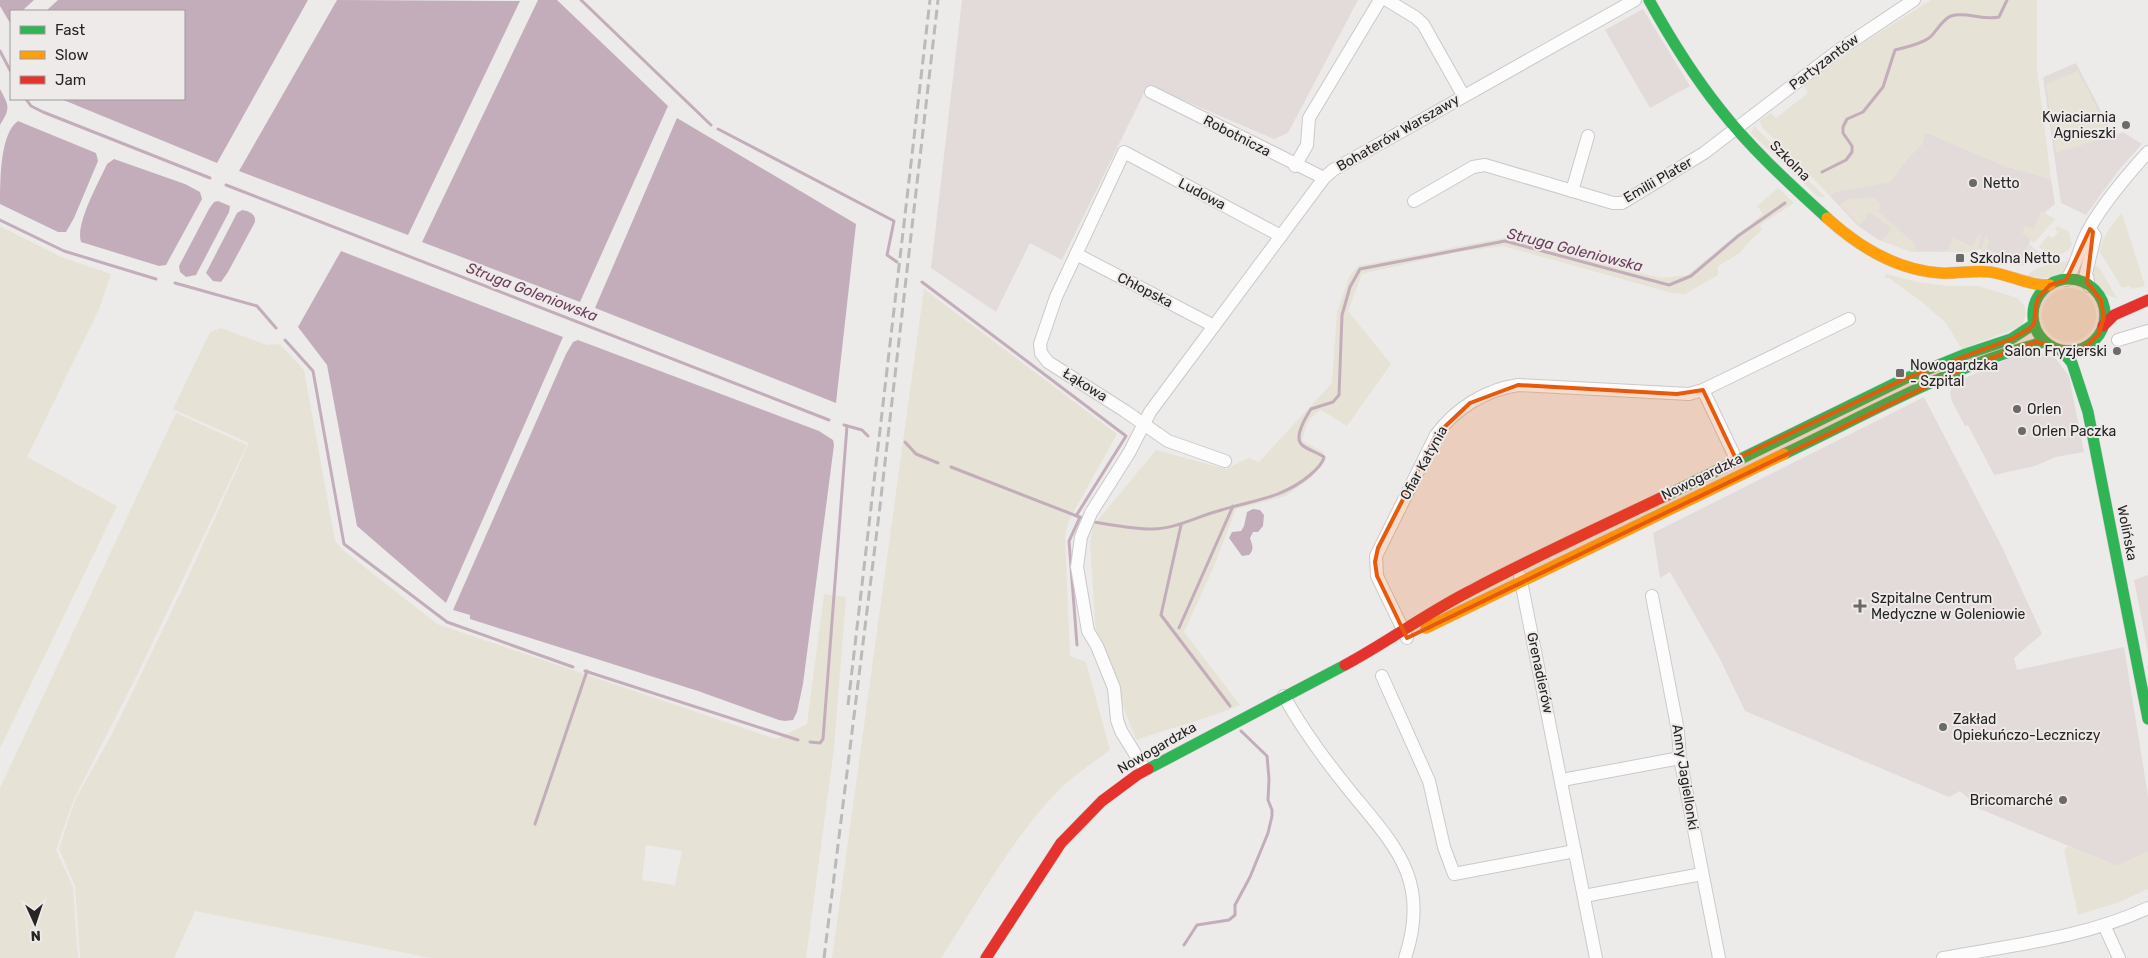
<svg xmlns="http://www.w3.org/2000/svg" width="2148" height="958" font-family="Rubik,sans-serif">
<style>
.built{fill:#e3dbd9}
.green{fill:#e6e2d5;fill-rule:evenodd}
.water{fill:#c4adbb}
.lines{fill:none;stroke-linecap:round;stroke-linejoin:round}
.stream{stroke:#c4adbb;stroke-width:3}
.street-casing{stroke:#cbc9c9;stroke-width:14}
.fast-casing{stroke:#cbc9c9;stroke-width:12}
.slow-casing{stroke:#cbc9c9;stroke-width:12}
.jam-casing{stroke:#cbc9c9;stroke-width:12}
.street{stroke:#fcfcfc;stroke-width:12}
.fast{stroke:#30b455;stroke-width:11}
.slow{stroke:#ff9f0a;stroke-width:11}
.jam{stroke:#e5322d;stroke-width:11}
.rail{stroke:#babab9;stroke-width:3;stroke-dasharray:10 5;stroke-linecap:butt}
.marked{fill:#e8590c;fill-opacity:0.2;stroke:#e8590c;stroke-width:4;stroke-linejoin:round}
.poi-dot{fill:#6c6a69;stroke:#eeeae9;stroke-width:2}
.labels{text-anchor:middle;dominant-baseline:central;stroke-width:4;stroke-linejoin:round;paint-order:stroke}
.street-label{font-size:14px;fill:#262524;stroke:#eeeae9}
.poi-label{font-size:14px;fill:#262524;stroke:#eeeae9;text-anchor:start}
.water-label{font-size:15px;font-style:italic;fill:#6d3f5d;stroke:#eeeae9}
</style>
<rect width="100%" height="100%" fill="#edebea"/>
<g class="built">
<path d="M962 0H1358L1288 133 1274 139 1148 85 1062 260 1030 243 996 312 931 268Z"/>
<path d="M1643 9 1690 86 1650 108 1605 30Z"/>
<path d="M2076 63 2114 136 2123 132 2142 144 2118 171 2086 215 2061 203 2043 77Z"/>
<path d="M1925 132 2005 166 2051 179 2055 204 2043 214 2020 263 1986 249 1912 252 1877 239 1857 225 1829 195 1834 192 1890 182 1906 160 1922 144Z"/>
<path d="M2023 352H2039L2056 359 2069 376 2084 452 2056 457 2035 466 1994 475 1968 425 1965 426 1952 401 1950 394 1952 384Z"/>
<path d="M1924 397 2002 547 2042 634 2014 658 2017 670 2124 647 2148 796V852L2117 866 1980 809 1960 791 1949 797 1745 711 1719 657 1670 572 1660 578 1653 533Z"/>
<path d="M2148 575V652L2134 580Z"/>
</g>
<g class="green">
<path d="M1931 0H2037V69L2051 179 2005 166 1925 132 1922 144 1906 160 1890 182 1835 192 1829 195 1763 128 1759 121 1771 113 1776 118 1808 93 1803 85 1864 42Z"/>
<path d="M2078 71 2111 136 2056 153 2046 84Z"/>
<path d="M1754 126 1825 197H1818L1751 133Z"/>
<path d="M1778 188 1794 203 1760 225 1762 230 1747 244 1740 253 1718 266V275L1685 294 1672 293 1503 246 1458 252 1362 274 1348 311 1391 364 1347 426 1321 410C1308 417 1305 428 1302 441L1323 452 1326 460 1311 478 1286 496 1236 509 1214 566 1184 632 1240 705C1205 720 1172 727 1136 740L1096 635 1090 543 1093 526 1156 450 1226 469 1249 458 1259 462 1332 383 1337 312 1350 275 1358 266 1508 237 1580 258 1661 278 1687 275 1763 214 1757 206Z"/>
<path d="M1874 197 1881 205 1878 211 1916 245 1915 251H1948L1953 237 1972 247 1978 236 1982 234 1977 252H1912L1886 242 1882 240 1892 228 1869 212 1860 226 1840 205 1847 200Z"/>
<path d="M2041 211 2055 219 2034 243 2022 233 2025 226 2034 229Z"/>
<path d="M2122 213 2145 286 2132 289 2130 286 2122 288 2100 252C2101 238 2112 224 2122 213Z"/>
<path d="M0 226 61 257 111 274 99 309 27 457 117 506 0 748Z"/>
<path d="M2058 226 2069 232 2072 245C2063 259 2050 255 2039 247L2048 235 2053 238 2058 232 2055 229Z"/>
<path d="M1986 235 1989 241 1986 249 2020 263 2029 244 2044 256 2033 259 2023 266 1990 252H1981Z"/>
<path d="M2073 259C2059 282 2050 278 2026 277 2038 262 2056 266 2073 259Z"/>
<path d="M2091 265 2099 267 2117 298C2098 294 2093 283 2091 265Z"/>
<path d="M1886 274 1917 282 1947 286H1978L2018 298 2025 307 2026 314 2022 326 1962 349 1946 323 1922 302 1889 278H1884Z"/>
<circle cx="2069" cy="315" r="27"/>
<path d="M924 289 1117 434 1069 520 1065 536 1070 656 1086 662 1110 750C1092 764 1072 776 1056 793 1012 839 976 904 941 958H832Z"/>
<path d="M221 328 267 345 280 344 304 370 335 541 343 550 437 624 776 739 807 724 824 594 846 597 834 749 806 958H431L195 911 174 958H80L75 886 59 849 75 800 113 732 183 588 249 443 173 409 210 332ZM646 845 682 851 675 885 642 880Z"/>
<path d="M176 413 247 445 137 675 74 799 56 850 73 887 78 958H0V788Z"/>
<path d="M2068 846 2117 866 2148 852V889L2117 903 2078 915 2064 850Z"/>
</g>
<g class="water">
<path d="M0 0H34L22 11H11L10 23 0 6Z"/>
<path d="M58 0H308L217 163 61 99H184V11H46Z"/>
<path d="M337 0 520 1 408 235 239 171Z"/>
<path d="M538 0H557L668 106 580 302 422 242Z"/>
<path d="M0 89C9 106 11 108 0 125Z"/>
<path d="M677 118 856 224 836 403 595 308Z"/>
<path d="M18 121 96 153 98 161 74 218 66 232H58L0 204C0 180 0 133 18 121Z"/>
<path d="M114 159 185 184 200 192 202 199 166 265 159 266 81 242C75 224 99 182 107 164Z"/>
<path d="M218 201 230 206 229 212 196 275 186 277 180 272 179 266 209 209 214 202Z"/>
<path d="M242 210C249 211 256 214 255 222L228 272 221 282 213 281 206 273 237 213Z"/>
<path d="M341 251 563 337 446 603 357 526 327 365 298 327Z"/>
<path d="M578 340 819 431 833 440 834 445 803 684 797 712 793 720 785 721 779 720 698 691 470 619V615L453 610 566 354 573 342Z"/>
<path d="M1253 509 1260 510 1264 515 1263 526 1258 532H1253L1250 538C1252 545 1255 549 1249 555L1242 556 1229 538 1232 532 1241 531 1244 526 1247 512Z"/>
</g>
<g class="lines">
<g class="stream">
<path d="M581 0 711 125"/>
<path d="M0 51 11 72"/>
<path d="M26 99 31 106 43 112 210 178"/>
<path d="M718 129 894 221 887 255 897 262"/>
<path d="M1822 172 1846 160 1852 152V146L1843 133V127L1847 119 1863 112 1883 87 1895 50C1906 47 1919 45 1929 38 1936 33 1941 20 1951 16 1966 11 1983 21 1999 17L2007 0"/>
<path d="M226 185 829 420"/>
<path d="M0 220 64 251 156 279"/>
<path d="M922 282 1126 436 1076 516"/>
<path d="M175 283 257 306 276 328"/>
<path d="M285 340 313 371 344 544 447 622 573 667"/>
<path d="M844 425 862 430 868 436"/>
<path d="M905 442 916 454 938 463"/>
<path d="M951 467 1082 518"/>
<path d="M1094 522C1113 525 1133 529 1152 529 1175 529 1196 517 1218 511 1252 500 1282 499 1310 475 1316 470 1323 464 1324 457 1317 452 1308 450 1302 445 1293 437 1306 417 1311 409L1333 402 1339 395 1342 315 1350 287 1360 269 1505 241 1669 285 1691 276 1738 236 1785 203"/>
<path d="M1181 525 1161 615 1230 706"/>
<path d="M1179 628 1233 506"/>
<path d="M1077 645 1069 541 1080 517"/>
<path d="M585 671 798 740"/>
<path d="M810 742 820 743 823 739 847 426"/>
<path d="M535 824 587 671"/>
<path d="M1184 945 1197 925 1229 920 1235 915V905L1250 877 1268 833 1272 816V810L1268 800 1269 779 1267 756 1241 731"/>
</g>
<g class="street-casing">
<g id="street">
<path d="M1387 0 1415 17 1423 24 1463 95"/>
<path d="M1151 92 1324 178"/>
<path d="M1295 166 1307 145 1309 118 1380 0"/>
<path d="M1572 191 1588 136"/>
<path d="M1414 201 1473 167 1485 165 1613 203H1622L1704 153 1839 50 1914 0"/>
<path d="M1076 254 1214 326"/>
<path d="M2066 280C2076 267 2078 252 2085 237 2097 211 2129 173 2148 152"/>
<path d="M2089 286 2086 273 2095 236 2090 229"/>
<path d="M2118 340 2148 331"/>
<path d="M1703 390 1736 459"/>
<path d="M1225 461 1168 441 1125 411 1048 362 1041 353 1040 344 1056 297 1124 152 1281 236"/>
<path d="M1520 576 1596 958"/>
<path d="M1652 596 1678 731 1680 758 1719 958"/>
<path d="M1407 638 1377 576 1376 556 1436 435C1456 408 1485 390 1518 385L1689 394 1703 390 1849 319"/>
<path d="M1382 676 1429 781 1444 847 1454 874 1575 851"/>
<path d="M1284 696C1303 731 1325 760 1350 791 1396 847 1431 881 1405 958"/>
<path d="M1145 770 1121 731 1117 720 1114 688 1097 646 1088 631 1077 567 1081 537 1091 513 1129 453 1150 412 1324 178 1333 170 1635 0"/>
<path d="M1562 780 1680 758"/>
<path d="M1584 896 1702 874"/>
<path d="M2104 925 2119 958"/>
<path d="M1943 958C2011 945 2084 938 2148 908"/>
</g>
</g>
<g class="fast-casing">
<g id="fast">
<path d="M1649 0C1670 38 1693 75 1720 109 1751 149 1790 184 1827 218"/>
<circle cx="2069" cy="315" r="36"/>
<path d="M2062 351 2072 363 2088 412 2148 719"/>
<path d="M1784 454C1868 414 1953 365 2044 342"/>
<path d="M1667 495 1904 379 1963 355 2011 339 2034 324"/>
<path d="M1148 769 1345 665"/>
</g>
</g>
<g class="slow-casing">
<g id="slow">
<path d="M1827 218C1859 247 1896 270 1940 273 1957 274 1973 270 1990 272 2011 275 2029 286 2050 285"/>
<path d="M1426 628 1784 454"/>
</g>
</g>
<g class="jam-casing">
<g id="jam">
<path d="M2103 326 2114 315 2148 300"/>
<path d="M1345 665C1388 642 1428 612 1472 590 1536 556 1602 526 1667 495"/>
<path d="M986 958 1061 843 1102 801 1137 775 1148 769"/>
</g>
</g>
<use href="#street" class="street"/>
<use href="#fast" class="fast"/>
<use href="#slow" class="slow"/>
<use href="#jam" class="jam"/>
<g class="rail">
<path d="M848 705 930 0"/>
<path d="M824 958 880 506 938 0"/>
</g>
</g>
<path class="marked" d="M2090 229 2093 232 2087 282 2101 300 2104 317 2099 334 2087 346 2071 351 2036 342 1965 368 1407 638 1377 576 1375 562 1378 548 1436 435 1470 403 1518 385 1677 394 1703 390 1736 459 1904 379 2011 339 2029 329 2034 324 2037 299 2050 285 2066 280Z"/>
<g class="poi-dot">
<circle cx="2126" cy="125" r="5"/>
<circle cx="1973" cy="183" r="5"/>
<rect x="1955" y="253" width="10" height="10" rx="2.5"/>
<circle cx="2117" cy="351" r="5"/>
<rect x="1895" y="368" width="10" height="10" rx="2.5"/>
<circle cx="2017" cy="409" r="5"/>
<circle cx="2022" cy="431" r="5"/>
<path d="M1857.5 598.5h5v5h5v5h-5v5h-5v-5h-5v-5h5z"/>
<circle cx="1943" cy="727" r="5"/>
<circle cx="2063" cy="800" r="5"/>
</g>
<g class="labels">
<g class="street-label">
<text transform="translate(1824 62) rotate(-37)">Partyzantów</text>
<text transform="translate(1398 133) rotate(-30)">Bohaterów Warszawy</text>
<text transform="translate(1237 136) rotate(27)">Robotnicza</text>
<text transform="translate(1790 161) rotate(45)">Szkolna</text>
<text transform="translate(1658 180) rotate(-30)">Emilii Plater</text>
<text transform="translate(1202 194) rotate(28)">Ludowa</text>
<text transform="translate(1145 290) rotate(27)">Chłopska</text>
<text transform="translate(1085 385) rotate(32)">Łąkowa</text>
<text transform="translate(1424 463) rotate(-61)">Ofiar Katynia</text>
<text transform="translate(1702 477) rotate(-26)">Nowogardzka</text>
<text transform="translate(2127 533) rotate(79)">Wolińska</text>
<text transform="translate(1540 673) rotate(78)">Grenadierów</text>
<text transform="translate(1157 748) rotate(-30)">Nowogardzka</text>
<text transform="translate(1685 777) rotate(81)">Anny Jagiellonki</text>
</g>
<g class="poi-label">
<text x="2116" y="117" text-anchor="end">Kwiaciarnia<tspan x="2116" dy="16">Agnieszki</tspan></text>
<text x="1983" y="183">Netto</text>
<text x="1970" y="258">Szkolna Netto</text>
<text x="2107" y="351" text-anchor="end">Salon Fryzjerski</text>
<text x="1910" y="365">Nowogardzka<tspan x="1910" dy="16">- Szpital</tspan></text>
<text x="2027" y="409">Orlen</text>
<text x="2032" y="431">Orlen Paczka</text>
<text x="1871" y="598">Szpitalne Centrum<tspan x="1871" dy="16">Medyczne w Goleniowie</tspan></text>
<text x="1953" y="719">Zakład<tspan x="1953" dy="16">Opiekuńczo-Leczniczy</tspan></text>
<text x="2053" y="800" text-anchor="end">Bricomarché</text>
</g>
<g class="water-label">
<text transform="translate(1575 250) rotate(14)">Struga Goleniowska</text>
<text transform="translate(532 292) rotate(21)">Struga Goleniowska</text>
</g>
</g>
<rect x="10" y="10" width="175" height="90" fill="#eeeae9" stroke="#9e9b9a"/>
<rect x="20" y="26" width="25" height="8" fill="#30b455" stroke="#9e9b9a"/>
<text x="55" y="35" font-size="15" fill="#262524">Fast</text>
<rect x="20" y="51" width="25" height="8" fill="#ff9f0a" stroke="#9e9b9a"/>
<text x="55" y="60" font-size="15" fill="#262524">Slow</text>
<rect x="20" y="76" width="25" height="8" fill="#e5322d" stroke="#9e9b9a"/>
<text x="55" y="85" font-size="15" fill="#262524">Jam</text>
<g transform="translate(35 923) rotate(177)" stroke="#eeeae9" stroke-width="4" paint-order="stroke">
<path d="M0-4L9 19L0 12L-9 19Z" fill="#262524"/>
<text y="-8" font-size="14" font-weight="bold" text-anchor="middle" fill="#262524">N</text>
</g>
</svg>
